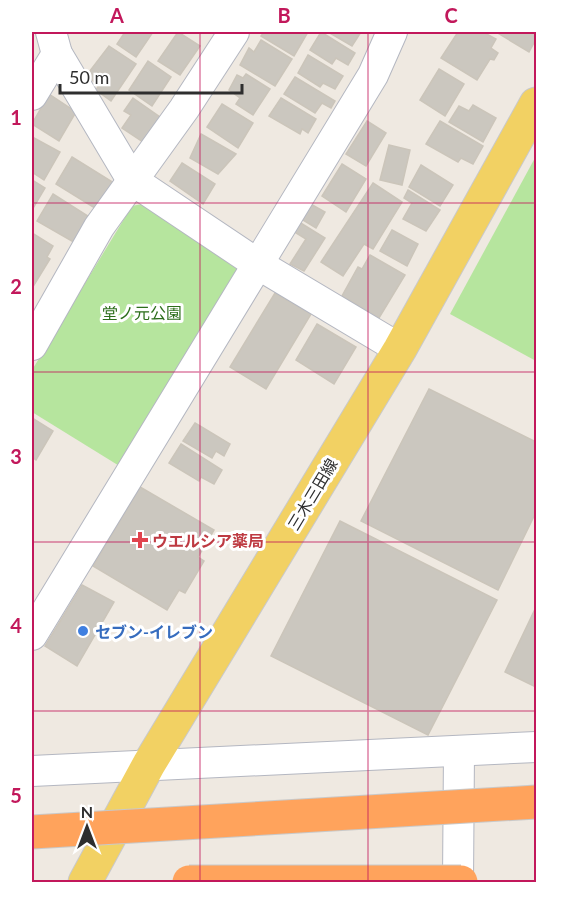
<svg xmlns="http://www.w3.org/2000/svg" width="568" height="914" font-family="Lato,'Noto Sans JP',sans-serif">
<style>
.green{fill:#b6e59e}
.building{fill:#cbc7bf;stroke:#cbc5ba;stroke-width:1.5}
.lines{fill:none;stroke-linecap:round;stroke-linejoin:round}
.minor-casing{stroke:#b4b7c1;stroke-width:32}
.major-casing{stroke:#c9c9c9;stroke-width:35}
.minor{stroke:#fff;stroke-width:30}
.major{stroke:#f2d163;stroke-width:33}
.highway-bridge-casing{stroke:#c9c9c9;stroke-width:35;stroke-linecap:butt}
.highway-bridge{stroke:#ffa35c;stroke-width:33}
.grid{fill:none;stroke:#c2185b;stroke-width:1.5;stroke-opacity:0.55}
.health-dot{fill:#e0444e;stroke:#fff;stroke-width:2}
.shop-dot{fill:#3f7fe0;stroke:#fff;stroke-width:2}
.labels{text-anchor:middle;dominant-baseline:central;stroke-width:6;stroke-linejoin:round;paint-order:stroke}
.park-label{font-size:16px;fill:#2c6e1b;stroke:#fff}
.street-label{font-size:16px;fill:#2e2e2e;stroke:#fff}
.health-label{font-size:16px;font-weight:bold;fill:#be3a42;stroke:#fff;text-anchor:start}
.shop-label{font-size:16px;font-weight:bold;fill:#366cbe;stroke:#fff;text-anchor:start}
.neatline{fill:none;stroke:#c2185b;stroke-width:2}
.grid-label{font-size:20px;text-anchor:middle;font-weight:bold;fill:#c2185b}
</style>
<rect width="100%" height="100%" fill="#efe9e1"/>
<g class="green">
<path d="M536 156V361L450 314Z"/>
<path d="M147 203 236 261 239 275 121 467 32 412V370L132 206Z"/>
</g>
<g class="building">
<path d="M125 32H153L136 57 117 44Z"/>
<path d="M178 32 200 46 180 75 158 61Z"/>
<path d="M264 32H308L294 56 261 36Z"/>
<path d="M321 32 355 53 348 65 336 58 332 64 310 50Z"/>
<path d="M328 32H361L352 46Z"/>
<path d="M458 32H483L496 39 491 48 498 53 494 60 490 59 477 80 441 58Z"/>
<path d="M496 32H536V39L529 52Z"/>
<path d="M261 40 292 59 275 86 240 65 249 48 254 52Z"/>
<path d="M109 46 136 64 111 101 96 90 99 85 86 76Z"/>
<path d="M308 55 343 76 335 89 323 83 320 87 298 73Z"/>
<path d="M148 61 171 77 152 106 129 90Z"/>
<path d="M439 69 464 84 445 116 420 100Z"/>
<path d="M246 74 270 89 253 115 236 104 240 98 229 90 237 75 243 78Z"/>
<path d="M295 77 335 101 331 108 322 103 315 113 284 94Z"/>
<path d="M49 94 76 112 59 141 32 124Z"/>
<path d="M133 98 160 117 143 142 122 128 131 115 124 111Z"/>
<path d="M281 98 316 119 308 133 302 129 300 134 269 116Z"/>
<path d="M222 104 253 123 238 148 207 127Z"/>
<path d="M473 105 496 118 483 142 449 122 459 106 469 111Z"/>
<path d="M367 121 386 133 366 166 346 154Z"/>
<path d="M440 121 483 146 473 164 461 158 458 162 426 144Z"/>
<path d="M201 134 236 154 218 174 190 158Z"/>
<path d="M34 138 60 152 44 180 32 172V142Z"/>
<path d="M389 145 410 150 402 185 380 180Z"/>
<path d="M72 157 114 183 98 210 56 184Z"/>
<path d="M182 163 215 184 203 204 170 181Z"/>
<path d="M342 164 366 179 346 212 322 196Z"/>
<path d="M421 165 453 185 440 206 409 187Z"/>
<path d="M32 180 45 188 32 210Z"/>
<path d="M373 183 402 202 373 249 364 244 343 276 321 262Z"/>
<path d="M408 190 440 210 426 231 403 219 412 203 404 198Z"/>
<path d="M53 194 91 218 77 244 37 221Z"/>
<path d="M307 202 325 212 316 228 298 217Z"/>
<path d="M299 222 325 238 304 271 290 264 306 239 293 231Z"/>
<path d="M392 230 418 244 407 266 380 251Z"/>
<path d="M32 233 53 246 47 257 50 259 34 285Z"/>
<path d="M370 255 405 275 379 318 342 296 358 267 362 269Z"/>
<path d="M275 293 311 314 266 389 230 367Z"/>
<path d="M317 324 356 347 334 384 296 360Z"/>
<path d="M429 389 536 442V512L498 590 361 521Z"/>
<path d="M32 418 53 431 36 460 32 457Z"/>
<path d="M195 423 230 444 224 456 216 451 212 458 183 441Z"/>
<path d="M181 444 222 470 214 484 201 477 199 481 169 463Z"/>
<path d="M140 487 214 530 198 557 204 561 185 593 179 590 167 610 93 566Z"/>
<path d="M340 521 497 600 428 735 271 656Z"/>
<path d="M82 585 114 602 77 666 45 646Z"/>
<path d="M536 607V687L505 672Z"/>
</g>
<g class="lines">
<g class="minor-casing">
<g id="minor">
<path d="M51 32 57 54 132 180 256 263 400 349"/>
<path d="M32 95 57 54"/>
<path d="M32 345 99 227 184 109 234 32"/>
<path d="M32 635 373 75 392 32"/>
<path d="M32 771 536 747"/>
<path d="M458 882 459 751"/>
</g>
</g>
<g class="major-casing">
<path id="major" d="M85 882 149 764 400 349 536 104"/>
</g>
<use href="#minor" class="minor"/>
<use href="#major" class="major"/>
<g class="highway-bridge-casing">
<g id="highway-bridge">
<path d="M32 832 536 802"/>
<path d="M189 882H461"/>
</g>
</g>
<use href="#highway-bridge" class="highway-bridge"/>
</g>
<path class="grid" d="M200 32V882M368 32V882M32 203H536M32 372H536M32 542H536M32 711H536"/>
<path class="health-dot" d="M137 531h6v6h6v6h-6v6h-6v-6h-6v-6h6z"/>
<circle class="shop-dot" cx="83" cy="631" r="6"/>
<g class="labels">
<g class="park-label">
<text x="142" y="312">堂ノ元公園</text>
</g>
<g class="street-label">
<text transform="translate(312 494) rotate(-59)">三木三田線</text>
</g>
<g class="health-label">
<text x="152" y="540">ウエルシア薬局</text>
</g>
<g class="shop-label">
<text x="95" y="631">セブン-イレブン</text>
</g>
</g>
<rect width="568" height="914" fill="none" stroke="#ffffff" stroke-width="66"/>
<g transform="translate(87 827)" stroke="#ffffff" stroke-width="4.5" paint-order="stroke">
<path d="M0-4.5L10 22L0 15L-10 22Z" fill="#2e2e2e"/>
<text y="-9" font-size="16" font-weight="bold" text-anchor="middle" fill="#2e2e2e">N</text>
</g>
<path d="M60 84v9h182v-9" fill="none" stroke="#2e2e2e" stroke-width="3"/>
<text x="69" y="84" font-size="18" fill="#2e2e2e" stroke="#ffffff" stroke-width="4.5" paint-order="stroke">50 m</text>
<rect x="33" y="33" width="502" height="848" class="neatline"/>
<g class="grid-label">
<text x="117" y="23">A</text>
<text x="284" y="23">B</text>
<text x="451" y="23">C</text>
<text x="16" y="125">1</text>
<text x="16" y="294">2</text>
<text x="16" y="464">3</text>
<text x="16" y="633">4</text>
<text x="16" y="803">5</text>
</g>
</svg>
